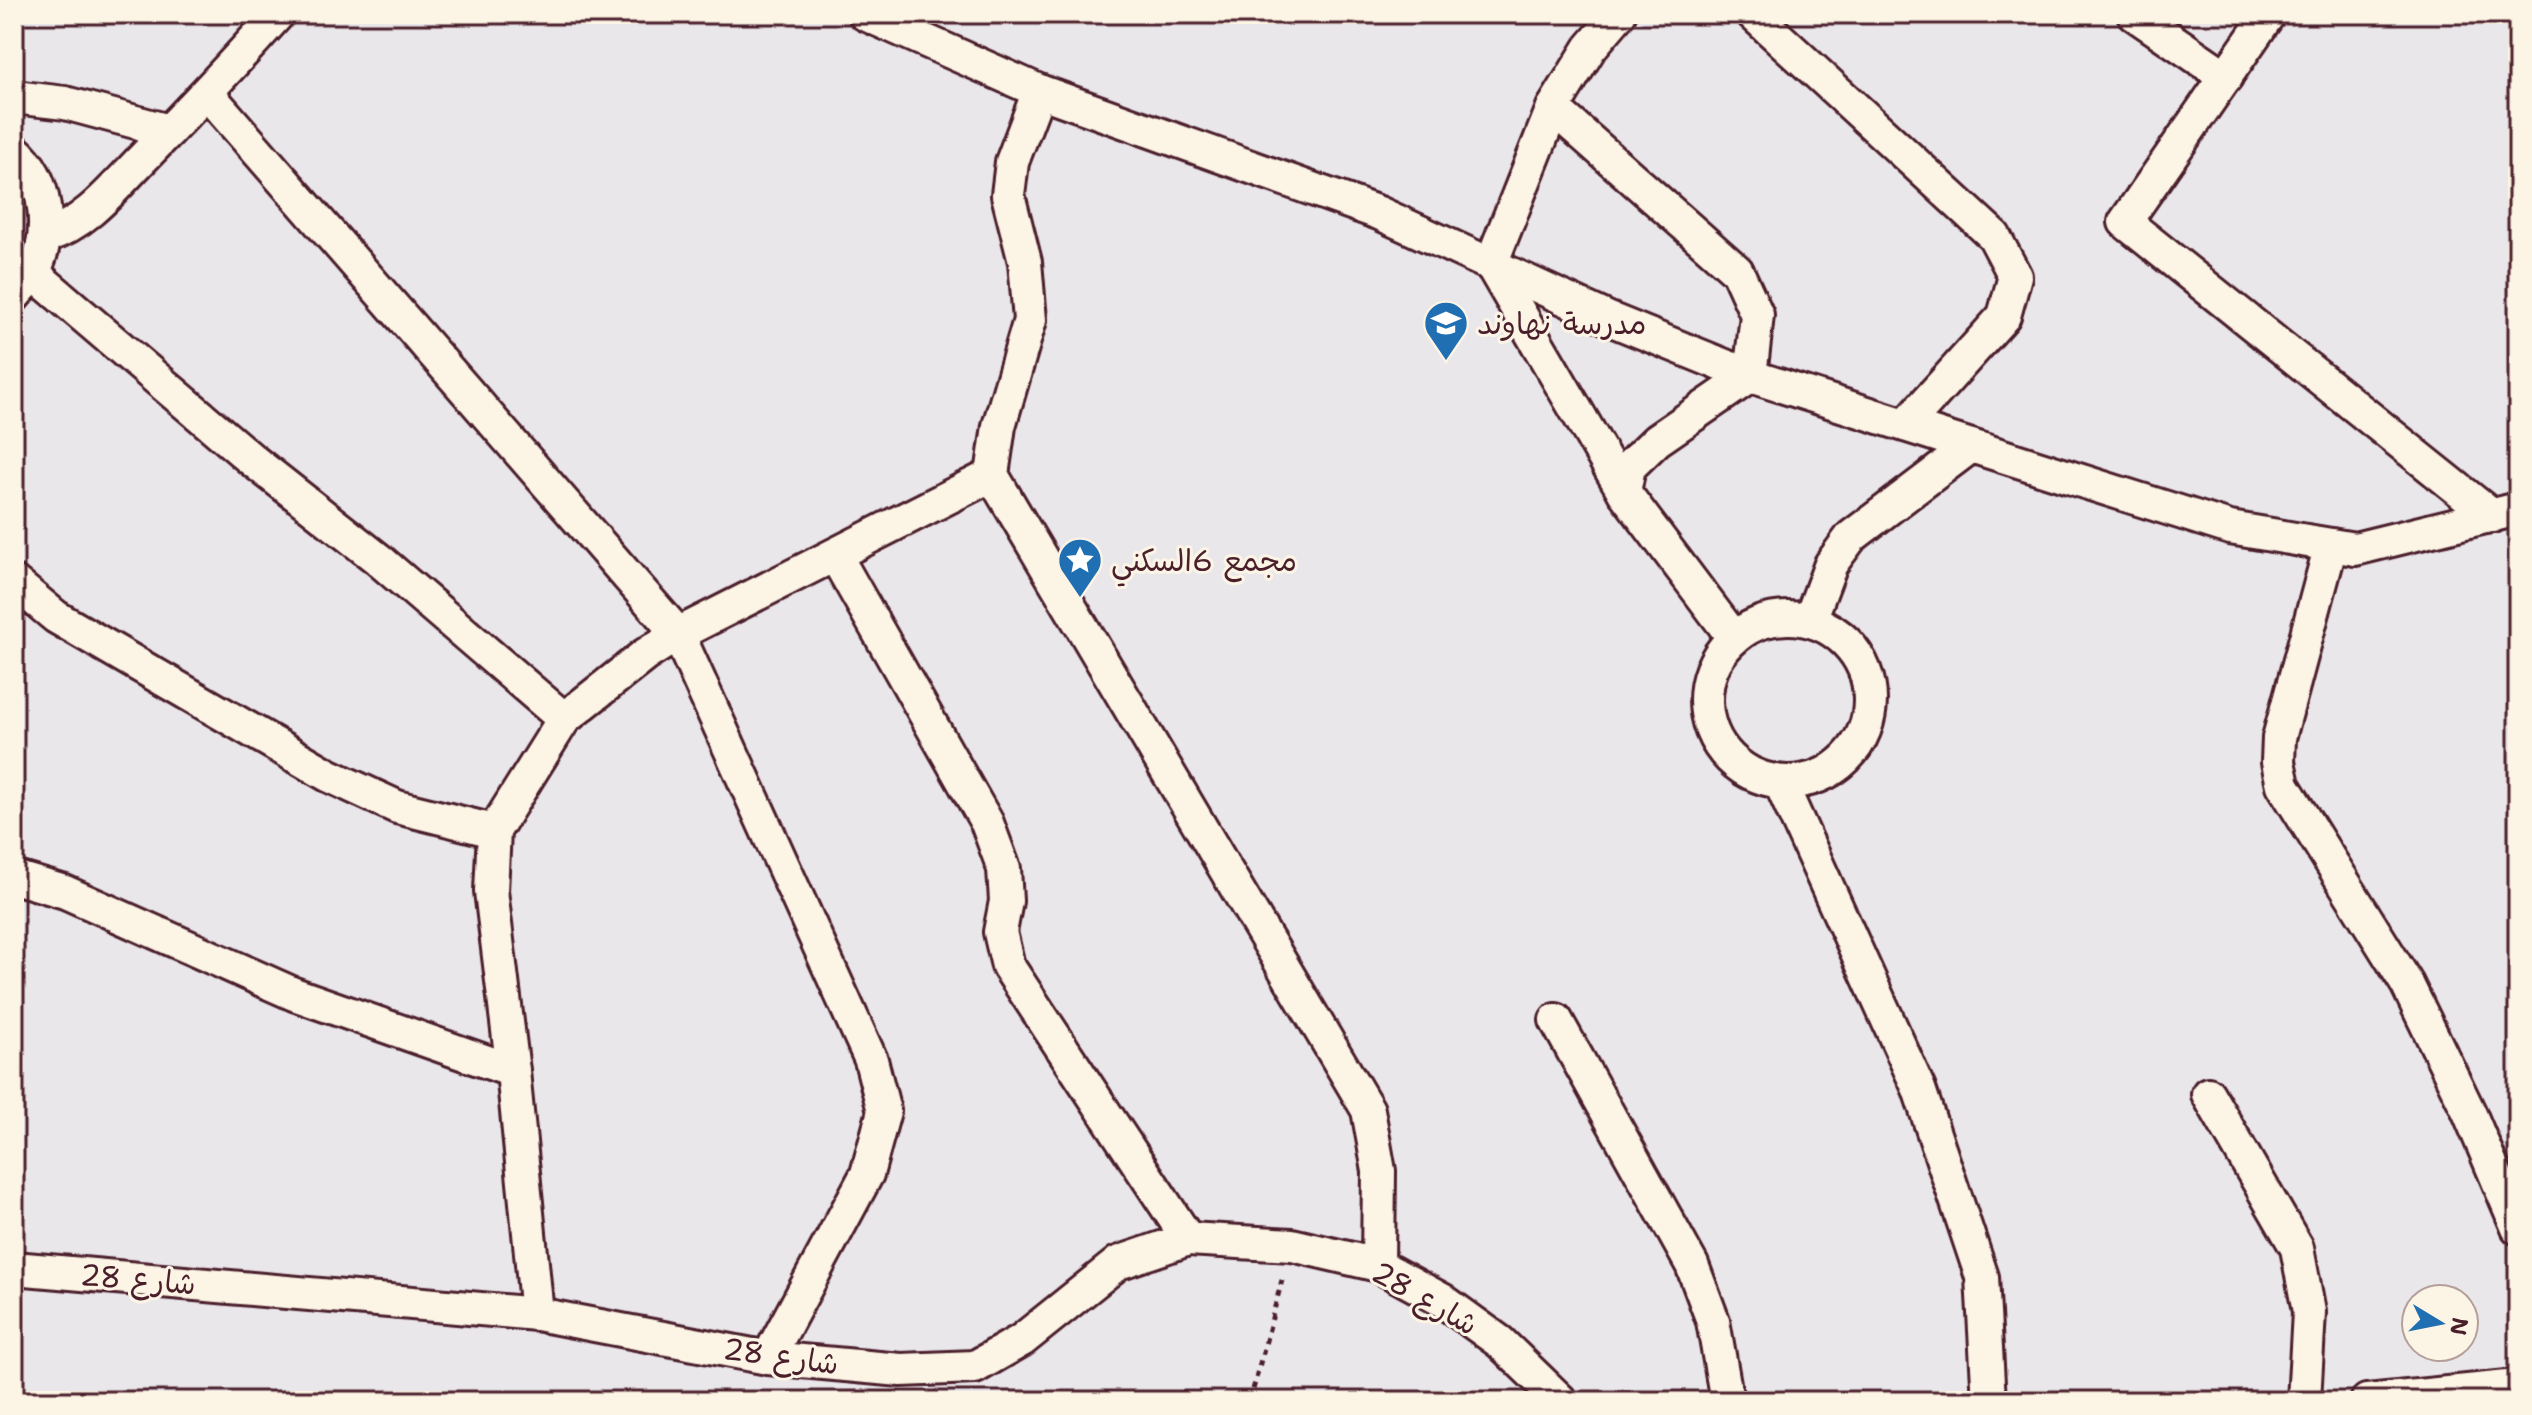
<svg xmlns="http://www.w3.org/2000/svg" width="2532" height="1415" font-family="'Shantell Sans','Playpen Sans Arabic',sans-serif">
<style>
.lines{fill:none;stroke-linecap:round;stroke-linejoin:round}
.street-casing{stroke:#4a1f2b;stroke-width:38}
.path{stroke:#4a1f2b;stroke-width:5;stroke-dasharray:6 6;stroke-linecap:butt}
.street{stroke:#fcf5e5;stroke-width:32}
.labels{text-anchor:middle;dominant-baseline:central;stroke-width:6;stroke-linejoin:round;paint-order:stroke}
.poi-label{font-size:30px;fill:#4a1f2b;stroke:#fcf5e5;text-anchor:start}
.street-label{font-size:30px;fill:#4a1f2b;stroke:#fcf5e5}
</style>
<rect width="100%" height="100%" fill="#eae7eb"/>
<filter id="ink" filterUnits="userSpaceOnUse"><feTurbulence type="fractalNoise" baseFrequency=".0125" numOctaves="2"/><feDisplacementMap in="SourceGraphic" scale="16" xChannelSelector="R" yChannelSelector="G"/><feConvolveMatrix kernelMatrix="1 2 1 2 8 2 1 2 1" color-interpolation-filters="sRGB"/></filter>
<g filter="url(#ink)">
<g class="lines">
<g class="street-casing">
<g id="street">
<path d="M865 14 1039 91 1379 213 1607 318 1750 376 2230 528 2355 549 2518 509"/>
<path d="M1619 14 1590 48 1553 108 1491 264 1624 492"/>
<path d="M1753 14 1994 236 2015 276 2004 316 1906 425"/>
<path d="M2134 14 2226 77"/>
<path d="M2269 14 2125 222 2492 516"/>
<path d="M1039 91 1012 162 1008 195 1025 262 1030 320 999 426 992 475 1368 1110 1379 1171 1378 1265"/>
<path d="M207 93 678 634 871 1060 884 1111 867 1174 768 1358"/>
<path d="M14 97 65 103 169 131"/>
<path d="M1553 108 1737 271 1757 315 1750 376 1657 440 1629 467 1624 492 1734 638"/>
<path d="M14 150C48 179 53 232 34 271 30 280 20 288 14 296"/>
<path d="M46 236C89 222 115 186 146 155 191 109 235 62 278 14"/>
<path d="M33 273 251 459 378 559 564 719"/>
<path d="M2331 545 2279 738 2278 762 2283 785 2407 984 2469 1112 2518 1228"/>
<path d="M835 555 987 823 1004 869 1006 901 1000 932 1008 966 1188 1239"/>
<path d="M14 582 56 617 328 775 397 807 494 831"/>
<circle cx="1788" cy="700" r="82"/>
<path d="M1810 620 1831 564 1851 537 1971 446"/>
<path d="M1780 782 1919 1089 1982 1277 1989 1401"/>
<path d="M14 877 65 892 294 994 513 1071"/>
<path d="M1556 1020 1692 1265 1713 1321 1727 1401"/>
<path d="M2208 1094 2297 1248 2309 1312 2304 1401"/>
<path d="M14 1268 537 1314 768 1358 901 1370 975 1367 1022 1340 1118 1263 1188 1239 1292 1245 1378 1265 1442 1300 1500 1342 1561 1401"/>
<path d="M537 1314 513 1071 491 891 494 831 564 719 645 655 678 634 992 475"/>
<path d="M2367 1401 2518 1386"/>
</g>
</g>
<path class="path" d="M1250 1401 1282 1280"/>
<use href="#street" class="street"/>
</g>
</g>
<defs>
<g id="school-pin" transform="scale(2.3)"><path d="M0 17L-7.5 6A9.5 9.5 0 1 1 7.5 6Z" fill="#1f6fb2" stroke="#fcf5e5"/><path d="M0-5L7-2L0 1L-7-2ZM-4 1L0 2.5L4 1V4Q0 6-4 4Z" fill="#fff"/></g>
<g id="sight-pin" transform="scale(2.3)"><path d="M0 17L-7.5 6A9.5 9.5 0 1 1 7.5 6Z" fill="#1f6fb2" stroke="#fcf5e5"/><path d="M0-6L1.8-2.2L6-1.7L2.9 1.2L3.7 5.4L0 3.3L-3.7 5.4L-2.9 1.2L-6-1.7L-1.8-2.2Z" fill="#fff"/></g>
</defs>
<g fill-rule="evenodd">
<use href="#school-pin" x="1446" y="323"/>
<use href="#sight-pin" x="1080" y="560"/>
</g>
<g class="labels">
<g class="poi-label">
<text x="1477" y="323">مدرسة نهاوند</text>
<text x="1111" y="560">مجمع 6السكني</text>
</g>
<g class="street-label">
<text transform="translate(138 1279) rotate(5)">شارع 28</text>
<text transform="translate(1425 1298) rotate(30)">شارع 28</text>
<text transform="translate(781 1356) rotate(8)">شارع 28</text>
</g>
</g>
<rect width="2532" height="1415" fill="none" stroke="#fcf5e5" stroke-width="48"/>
<rect x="24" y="24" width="2484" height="1367" fill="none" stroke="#4a1f2b" stroke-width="3" filter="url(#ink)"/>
<g transform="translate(2440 1323) rotate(100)"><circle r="38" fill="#fcf5e5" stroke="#b59f9b" stroke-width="2"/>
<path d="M0-6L14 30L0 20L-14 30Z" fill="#1f6fb2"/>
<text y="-12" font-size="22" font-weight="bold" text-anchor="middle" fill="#4a1f2b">N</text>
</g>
</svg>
